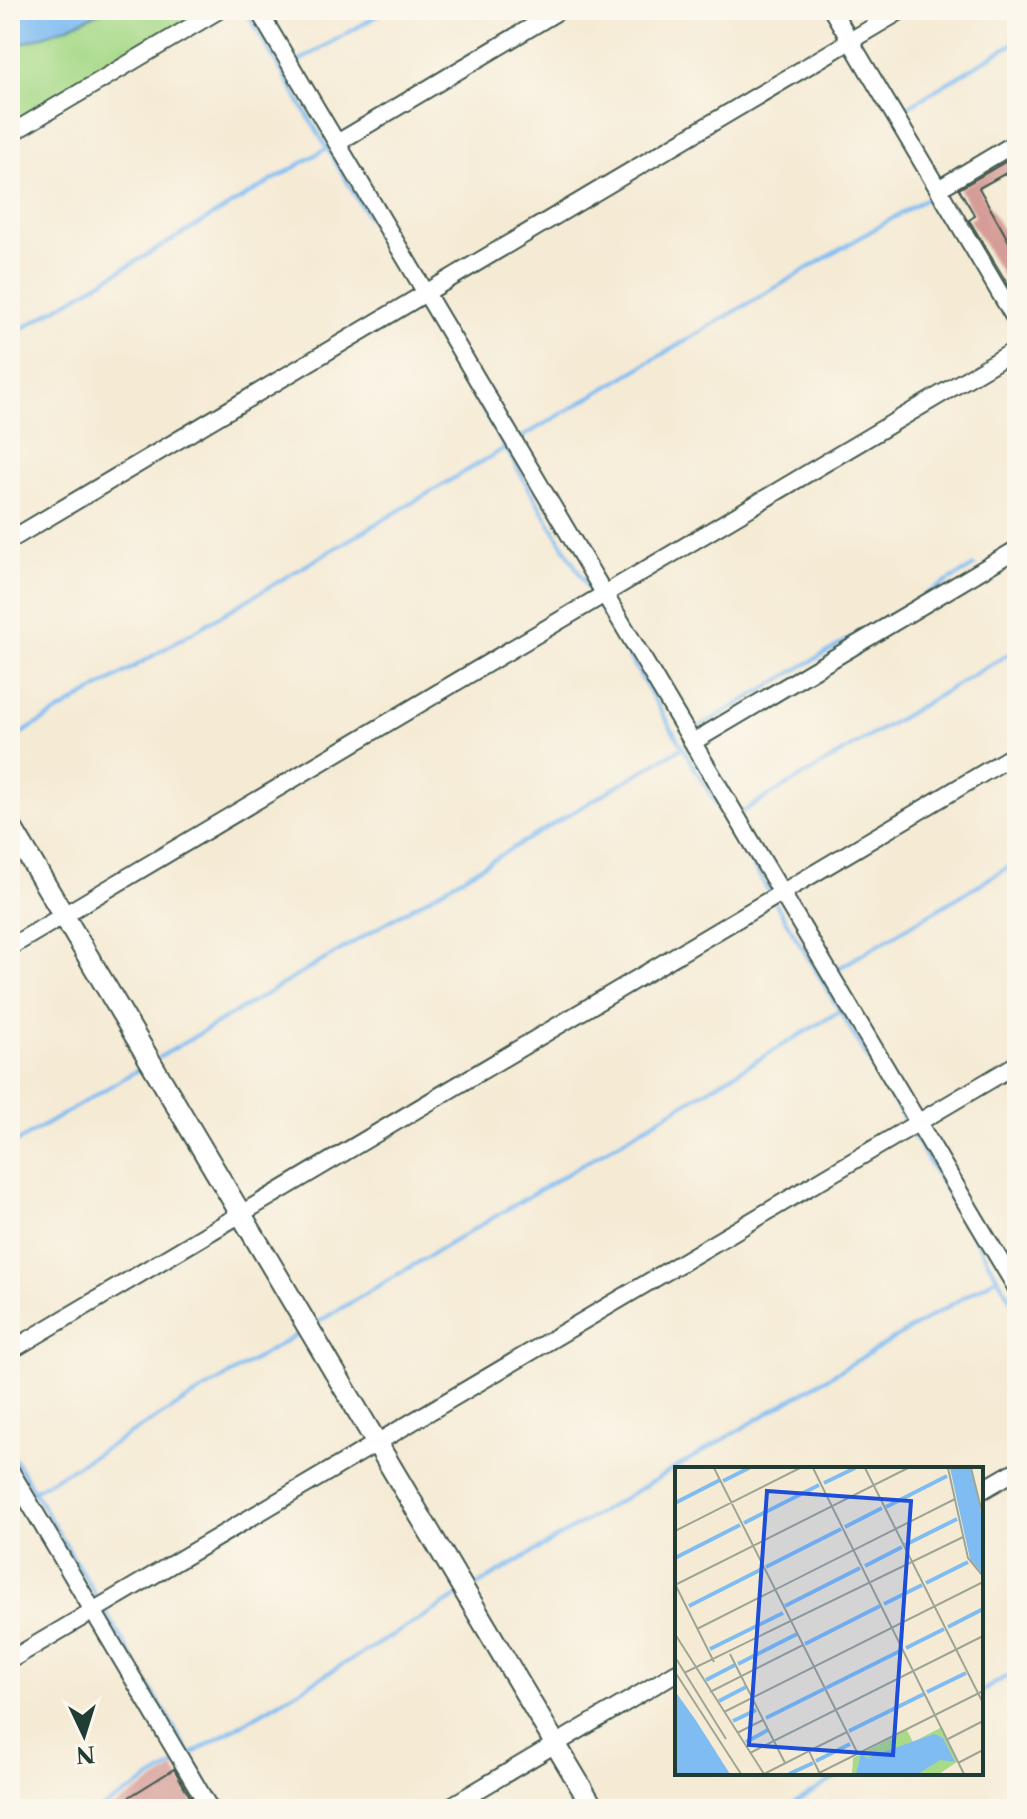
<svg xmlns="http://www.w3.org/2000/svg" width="1027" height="1819" font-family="'Libre Caslon Text',serif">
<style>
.green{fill:#a8da8a;stroke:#648c5f;stroke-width:2}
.water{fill:#7fbcf2;stroke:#4f7c93;stroke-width:2}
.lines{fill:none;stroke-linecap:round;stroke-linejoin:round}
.stream{stroke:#7fbcf2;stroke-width:4}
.building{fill:#d69d98}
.minor-casing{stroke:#3f574c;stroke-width:20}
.tertiary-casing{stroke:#3f574c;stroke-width:24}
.minor{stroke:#fff;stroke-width:16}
.tertiary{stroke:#fff;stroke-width:20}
.inset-river{fill:none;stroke:#7fbcf2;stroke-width:4}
.inset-road{fill:none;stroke:#9fa595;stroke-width:2}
.view{fill:#1d4ed8;fill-opacity:0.15;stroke:#1d4ed8;stroke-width:4}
.inset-edge{fill:none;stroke:#1f3d34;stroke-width:4}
</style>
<rect width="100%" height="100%" fill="#fbf7ec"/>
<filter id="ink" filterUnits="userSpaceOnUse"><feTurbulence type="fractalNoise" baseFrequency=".0125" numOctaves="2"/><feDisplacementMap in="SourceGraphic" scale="16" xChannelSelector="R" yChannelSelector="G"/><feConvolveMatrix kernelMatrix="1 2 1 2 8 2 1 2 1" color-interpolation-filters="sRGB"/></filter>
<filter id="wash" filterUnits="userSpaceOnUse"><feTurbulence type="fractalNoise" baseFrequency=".006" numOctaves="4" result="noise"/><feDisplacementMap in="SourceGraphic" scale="32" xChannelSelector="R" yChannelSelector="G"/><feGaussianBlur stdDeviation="1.8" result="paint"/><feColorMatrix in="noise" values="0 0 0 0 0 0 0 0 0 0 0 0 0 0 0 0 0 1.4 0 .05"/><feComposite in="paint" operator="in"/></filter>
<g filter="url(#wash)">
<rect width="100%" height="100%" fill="#f5ebd5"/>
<path class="green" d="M10 10H209L10 129Z"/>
<path class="water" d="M10 10H105L68 27 10 48Z"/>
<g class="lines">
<g class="stream">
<path d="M245 10 412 291"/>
<path d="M563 17 574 10"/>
<path d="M296 63 387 10"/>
<path d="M899 112 1017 41"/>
<path d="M1008 251 1017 246"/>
<path d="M420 304 590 591"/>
<path d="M10 336 327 148"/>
<path d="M519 439 932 195"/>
<path d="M597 603 722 814"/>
<path d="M694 730 974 566"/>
<path d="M10 740 510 445"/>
<path d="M742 812 1017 649"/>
<path d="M729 824 769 892"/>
<path d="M776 904 906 1122"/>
<path d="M834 971 1017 862"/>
<path d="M160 1057 683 747"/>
<path d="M912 1133 1017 1310"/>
<path d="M10 1146 141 1068"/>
<path d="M318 1322 840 1011"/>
<path d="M10 1451 99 1601"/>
<path d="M29 1494 296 1335"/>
<path d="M10 1505 19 1500"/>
<path d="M474 1587 998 1277"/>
<path d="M105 1611 222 1809"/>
<path d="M981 1692 1017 1670"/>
<path d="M190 1755 457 1597"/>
<path d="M100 1809 175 1765"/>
<path d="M784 1809 844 1773"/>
</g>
</g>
<g id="blocks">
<g class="building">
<path d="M1012 158 1017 167 979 188 1017 256V300L969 220 975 216 959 189Z"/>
<path d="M174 1769 197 1809H110Z"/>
</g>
</g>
</g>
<g filter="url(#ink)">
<use href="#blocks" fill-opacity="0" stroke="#3f574c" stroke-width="2"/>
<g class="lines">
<g class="minor-casing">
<g id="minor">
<path d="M258 10 1017 1289"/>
<path d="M832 10 1017 322"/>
<path d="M10 134 219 10"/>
<path d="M337 143 560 10"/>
<path d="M940 188 1017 142"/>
<path d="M10 540 902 10"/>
<path d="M693 742 1017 549"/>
<path d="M10 947 1017 349"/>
<path d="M10 1351 1017 753"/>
<path d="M10 1470 210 1809"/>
<path d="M981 1491 1017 1470"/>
<path d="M10 1660 1017 1064"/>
<path d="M446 1809 677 1672"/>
</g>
</g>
<g class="tertiary-casing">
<path id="tertiary" d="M10 825 594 1809"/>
</g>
<use href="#minor" class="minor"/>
<use href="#tertiary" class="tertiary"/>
</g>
</g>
<g transform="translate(675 1467)">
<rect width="308" height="308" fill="#f5ebd5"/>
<path d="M267 260 282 295 264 307H177L178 291 232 263 238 275Z" fill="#a8da8a"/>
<path d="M275 1H295L300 16 308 56V107L295 92ZM0 224 20 252 55 307H0ZM259 267 268 271 280 295 265 293 243 307H181L186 287 192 291Z" fill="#7fbcf2"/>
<path class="inset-river" d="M48 14 74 1M149 16 180 1M0 36 45 13M211 40 272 9M69 56 144 18M170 60 207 41M230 78 282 52M0 91 65 58M190 99 227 80M91 100 166 62M251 116 293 95M209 137 247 118M14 139 87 102M110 139 185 101M273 160 308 142M130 177 205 139M231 181 269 162M35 182 108 146M63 197 122 167M31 213 60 198M151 221 227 183M252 225 291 206M44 234 71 220M91 251 149 222M58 254 81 243M174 264 249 227M71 275 93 263M141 294 175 277M114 307 138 296"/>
<path class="inset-road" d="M39 1 183 287M138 1 289 307M190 1 308 236M273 1 293 91 308 109M296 1 308 49M0 64 125 1M0 117 39 195M0 118 233 1M22 162 280 32M0 167 89 307M55 187 110 296M0 190 51 272M0 205 66 307M9 206 288 70M35 225 128 178M49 245 308 115M62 266 88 253M273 272 308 254M134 284 172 265M75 286 308 169M283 296 308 283M89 307 134 284 145 307M142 307 308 224"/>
<path class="view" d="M92 24 236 34 218 288 74 278Z"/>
<rect width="308" height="308" class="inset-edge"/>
</g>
<rect width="1027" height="1819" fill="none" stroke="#fbf7ec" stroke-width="40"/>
<g transform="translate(84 1735) rotate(176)" stroke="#fbf7ec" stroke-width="6" paint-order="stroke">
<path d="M0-6L14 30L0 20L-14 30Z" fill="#1f3d34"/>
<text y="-12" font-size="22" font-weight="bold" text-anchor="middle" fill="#1f3d34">N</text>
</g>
</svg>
